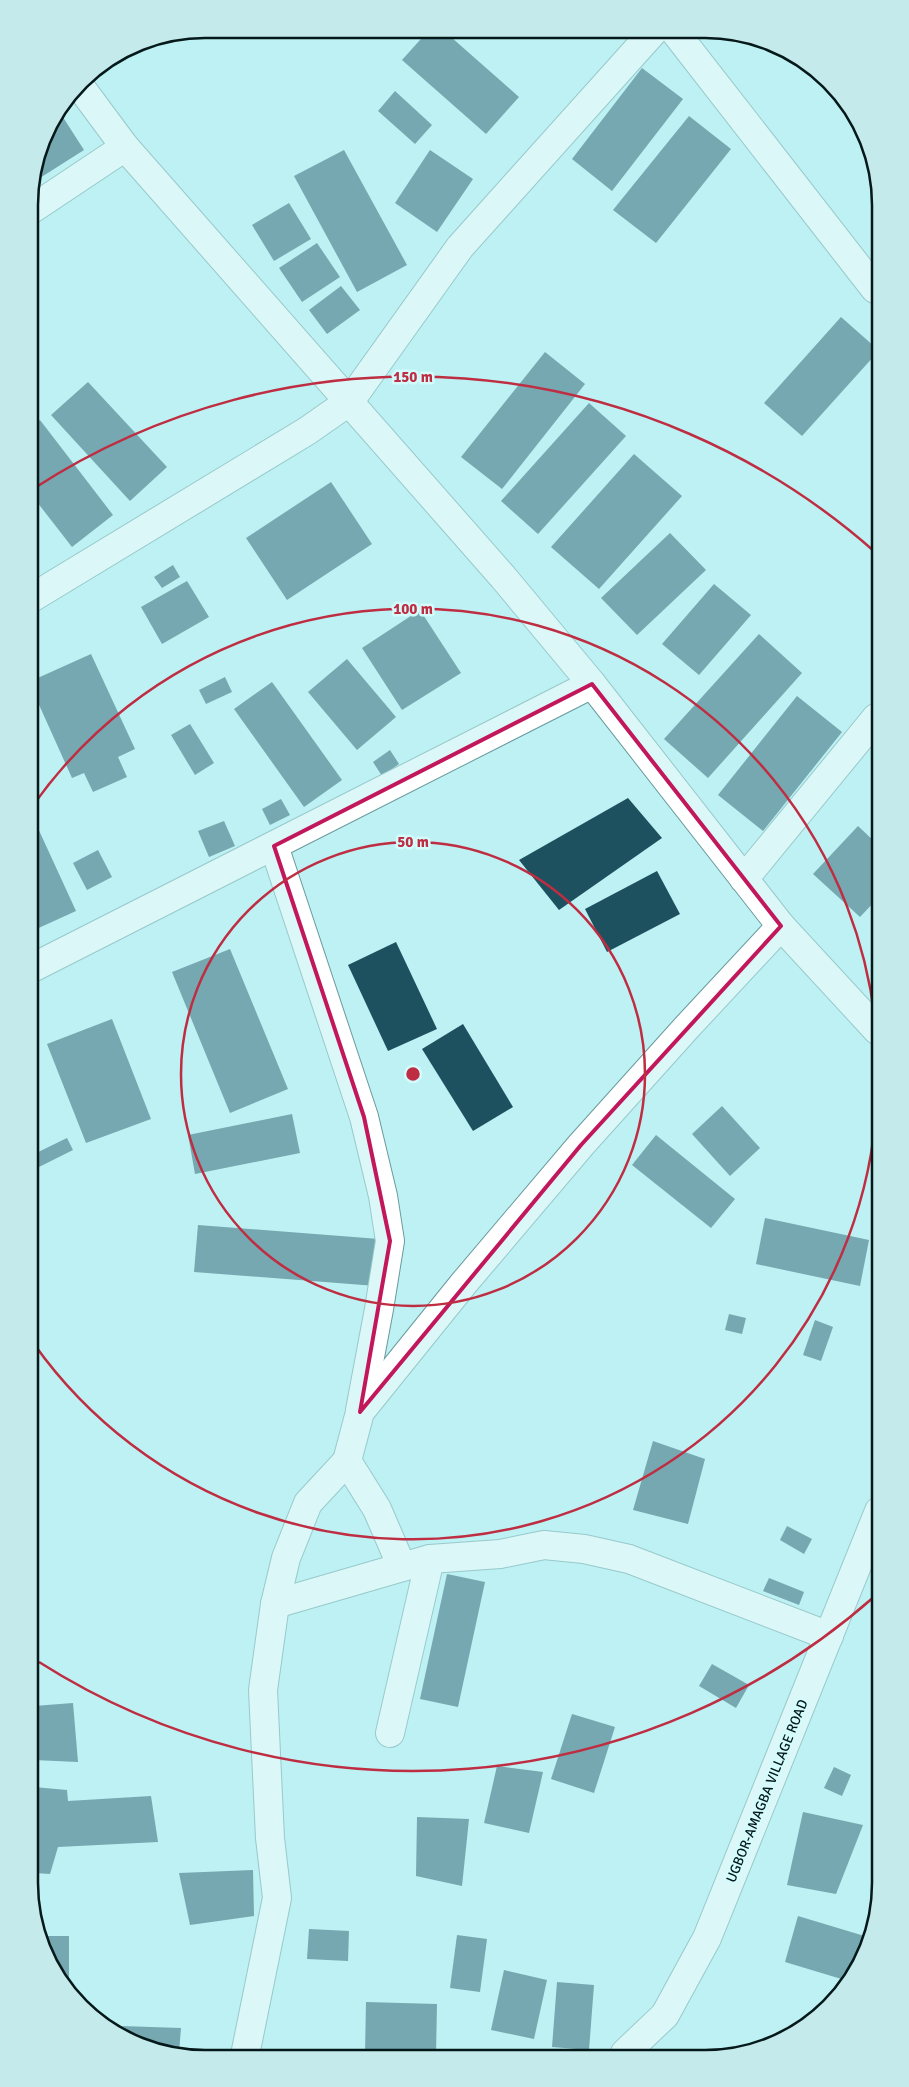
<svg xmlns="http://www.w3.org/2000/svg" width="909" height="2087" font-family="Signika,sans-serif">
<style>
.building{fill:#1d515f}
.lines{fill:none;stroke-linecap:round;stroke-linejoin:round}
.minor-casing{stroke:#6a9a9c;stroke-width:30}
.tertiary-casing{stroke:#6a9a9c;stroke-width:30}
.minor{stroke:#fff;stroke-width:28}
.tertiary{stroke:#fff;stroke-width:28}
.marked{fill:none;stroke:#c2185b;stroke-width:4;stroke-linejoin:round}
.ring{fill:none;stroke:#be2d41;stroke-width:2.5}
.labels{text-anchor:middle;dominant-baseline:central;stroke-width:5;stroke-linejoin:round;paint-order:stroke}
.street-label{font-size:14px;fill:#06191a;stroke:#d4fcfd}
.rim{fill:none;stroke:#06191a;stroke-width:2.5}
.centre{fill:#be2d41;stroke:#d4fcfd;stroke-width:2.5}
.ring-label{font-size:15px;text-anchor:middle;font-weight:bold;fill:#be2d41;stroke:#d4fcfd;stroke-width:5;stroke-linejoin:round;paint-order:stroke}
</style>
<rect width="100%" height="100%" fill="#bef1f3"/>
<g class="building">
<path d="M429 30H443L519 97 486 134 402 60Z"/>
<path d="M642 68 683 99 612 191 572 159Z"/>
<path d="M395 91 432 125 415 144 378 111Z"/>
<path d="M59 111 84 150 32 183 47 127Z"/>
<path d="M689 116 731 149 656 243 613 210Z"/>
<path d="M344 150 407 265 357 292 294 176Z"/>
<path d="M430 150 473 179 437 232 395 203Z"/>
<path d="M289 203 311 239 274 261 252 225Z"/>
<path d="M317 243 340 277 302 302 279 268Z"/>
<path d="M341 286 360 310 327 334 309 310Z"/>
<path d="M841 317 875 347V355L802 436 764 403Z"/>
<path d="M545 352 585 384 502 489 461 457Z"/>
<path d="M88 382 167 467 130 501 51 415Z"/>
<path d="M589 403 626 436 538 534 501 501Z"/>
<path d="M40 420 113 515 72 547 30 493V427Z"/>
<path d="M634 454 682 496 599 589 551 547Z"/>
<path d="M331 482 372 544 287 600 246 538Z"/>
<path d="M670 533 706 570 637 635 601 598Z"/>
<path d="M173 565 180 577 162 588 154 577Z"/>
<path d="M187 581 209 617 162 644 141 607Z"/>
<path d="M714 584 751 615 699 675 662 644Z"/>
<path d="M420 610 461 673 402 710 362 648Z"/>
<path d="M759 634 802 673 708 778 664 739Z"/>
<path d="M91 654 135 749 118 757 127 777 93 792 84 773 72 778 31 687V681Z"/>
<path d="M347 659 396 717 357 750 308 692Z"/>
<path d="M225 677 232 692 206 704 199 690Z"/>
<path d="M272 682 342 780 304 807 234 709Z"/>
<path d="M797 696 842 732 763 831 718 795Z"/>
<path d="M190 724 214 763 195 775 171 735Z"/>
<path d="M390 750 399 764 382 776 373 762Z"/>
<path d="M628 798 662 838 559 910 519 860Z"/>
<path d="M281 799 290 815 270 825 262 809Z"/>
<path d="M31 813 76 911 32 931Z"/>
<path d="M224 821 235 846 209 857 198 831Z"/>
<path d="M858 826 876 843 877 899 860 917 813 874Z"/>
<path d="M98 850 112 877 87 890 73 863Z"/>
<path d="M657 871 680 914 607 952 585 909Z"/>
<path d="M396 942 437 1029 388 1051 348 965Z"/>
<path d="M230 949 288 1089 230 1113 172 972Z"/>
<path d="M112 1019 151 1119 86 1143 47 1044Z"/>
<path d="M463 1024 513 1107 473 1131 422 1049Z"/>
<path d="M722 1106 760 1148 730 1176 692 1134Z"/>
<path d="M292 1114 300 1153 195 1174 188 1135Z"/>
<path d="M656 1135 735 1199 711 1228 632 1165Z"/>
<path d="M67 1138 73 1150 35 1169 32 1165V1155Z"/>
<path d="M765 1218 869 1240 860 1286 756 1264Z"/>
<path d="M198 1225 379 1239 376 1286 194 1272Z"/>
<path d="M729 1314 746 1318 742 1334 725 1330Z"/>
<path d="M815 1320 833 1327 821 1361 803 1355Z"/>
<path d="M653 1441 705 1459 688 1524 633 1510Z"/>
<path d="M787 1526 812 1539 804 1554 780 1540Z"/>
<path d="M447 1574 485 1582 458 1707 420 1699Z"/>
<path d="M769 1578 804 1592 799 1605 763 1591Z"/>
<path d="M712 1664 749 1685 736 1708 699 1686Z"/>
<path d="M73 1703 78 1762 34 1760V1706Z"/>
<path d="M572 1714 615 1727 594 1793 551 1779Z"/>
<path d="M497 1766 543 1772 529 1833 484 1823Z"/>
<path d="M834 1767 851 1775 842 1796 824 1788Z"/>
<path d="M34 1787 67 1790 68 1801 151 1796 158 1842 58 1847 50 1874 35 1873Z"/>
<path d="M803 1812 863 1825 836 1894 787 1885Z"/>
<path d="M417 1817 469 1819 462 1886 416 1876Z"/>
<path d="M253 1870 254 1916 190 1925 179 1873Z"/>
<path d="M880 1877V1894L878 1902 871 1899Z"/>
<path d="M798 1916 871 1938 848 1981 785 1962Z"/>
<path d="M309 1929 349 1931 348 1961 307 1959Z"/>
<path d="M457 1935 487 1939 480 1992 450 1988Z"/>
<path d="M38 1936H69V1991L52 1971Z"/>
<path d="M504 1970 547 1980 534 2039 491 2030Z"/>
<path d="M557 1982 594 1985 589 2050 552 2047Z"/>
<path d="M366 2002 437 2004 436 2054H365Z"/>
<path d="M121 2026 181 2028 179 2052H164L121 2030Z"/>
</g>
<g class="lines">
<g class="minor-casing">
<g id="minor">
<path d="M675 32 875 289"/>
<path d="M79 85 125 147 503 577 592 684 781 926 877 1030"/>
<path d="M29 211 125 147"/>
<path d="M30 599 307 431 350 401 460 247 653 32"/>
<path d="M274 846 364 1117 383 1196 390 1241 379 1309 360 1410"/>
<path d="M744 879 876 718"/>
<path d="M32 968 592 684"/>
<path d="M347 1461 377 1509 402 1567"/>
<path d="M275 1604 430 1559 500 1554 544 1545 584 1549 629 1559 829 1636"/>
<path d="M390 1733 430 1559"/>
<path d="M245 2055 277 1898 270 1838 263 1690 275 1604 286 1558 308 1503 347 1461 360 1412 464 1283 581 1145 687 1027 781 926"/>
</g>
</g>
<g class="tertiary-casing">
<path id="tertiary" d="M625 2053 665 2015 707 1938 879 1511"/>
</g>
<use href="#minor" class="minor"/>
<use href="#tertiary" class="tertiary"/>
</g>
<path d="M0 0H909V2087H0ZM592 684 781 926 581 1145 360 1412 390 1241 364 1117 274 846Z" fill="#bef1f3" fill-opacity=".55" fill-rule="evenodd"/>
<path class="marked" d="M592 684 781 926 581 1145 360 1412 390 1241 364 1117 274 846Z"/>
<g class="ring">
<circle cx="413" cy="1074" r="232"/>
<path d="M877 1102A465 465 0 0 1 34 1344M32 807A465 465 0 0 1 877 1042"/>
<path d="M875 1596A697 697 0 0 1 39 1662M33 489A697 697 0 0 1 875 552"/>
</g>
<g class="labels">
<g class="street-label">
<text transform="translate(767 1791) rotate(-68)">UGBOR-AMAGBA VILLAGE ROAD</text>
</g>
</g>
<path d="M0 0H909V2087H0ZM205 38H705A167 167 0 0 1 872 205V1883A167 167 0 0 1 705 2050H205A167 167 0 0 1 38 1883V205A167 167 0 0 1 205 38Z" fill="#c4eaeb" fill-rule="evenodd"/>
<path class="rim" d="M205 38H705A167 167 0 0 1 872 205V1883A167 167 0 0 1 705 2050H205A167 167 0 0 1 38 1883V205A167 167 0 0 1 205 38Z"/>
<circle cx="413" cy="1074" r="8" class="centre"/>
<g class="ring-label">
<text x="413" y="382">150 m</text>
<text x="413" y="614">100 m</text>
<text x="413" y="847">50 m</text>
</g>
</svg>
